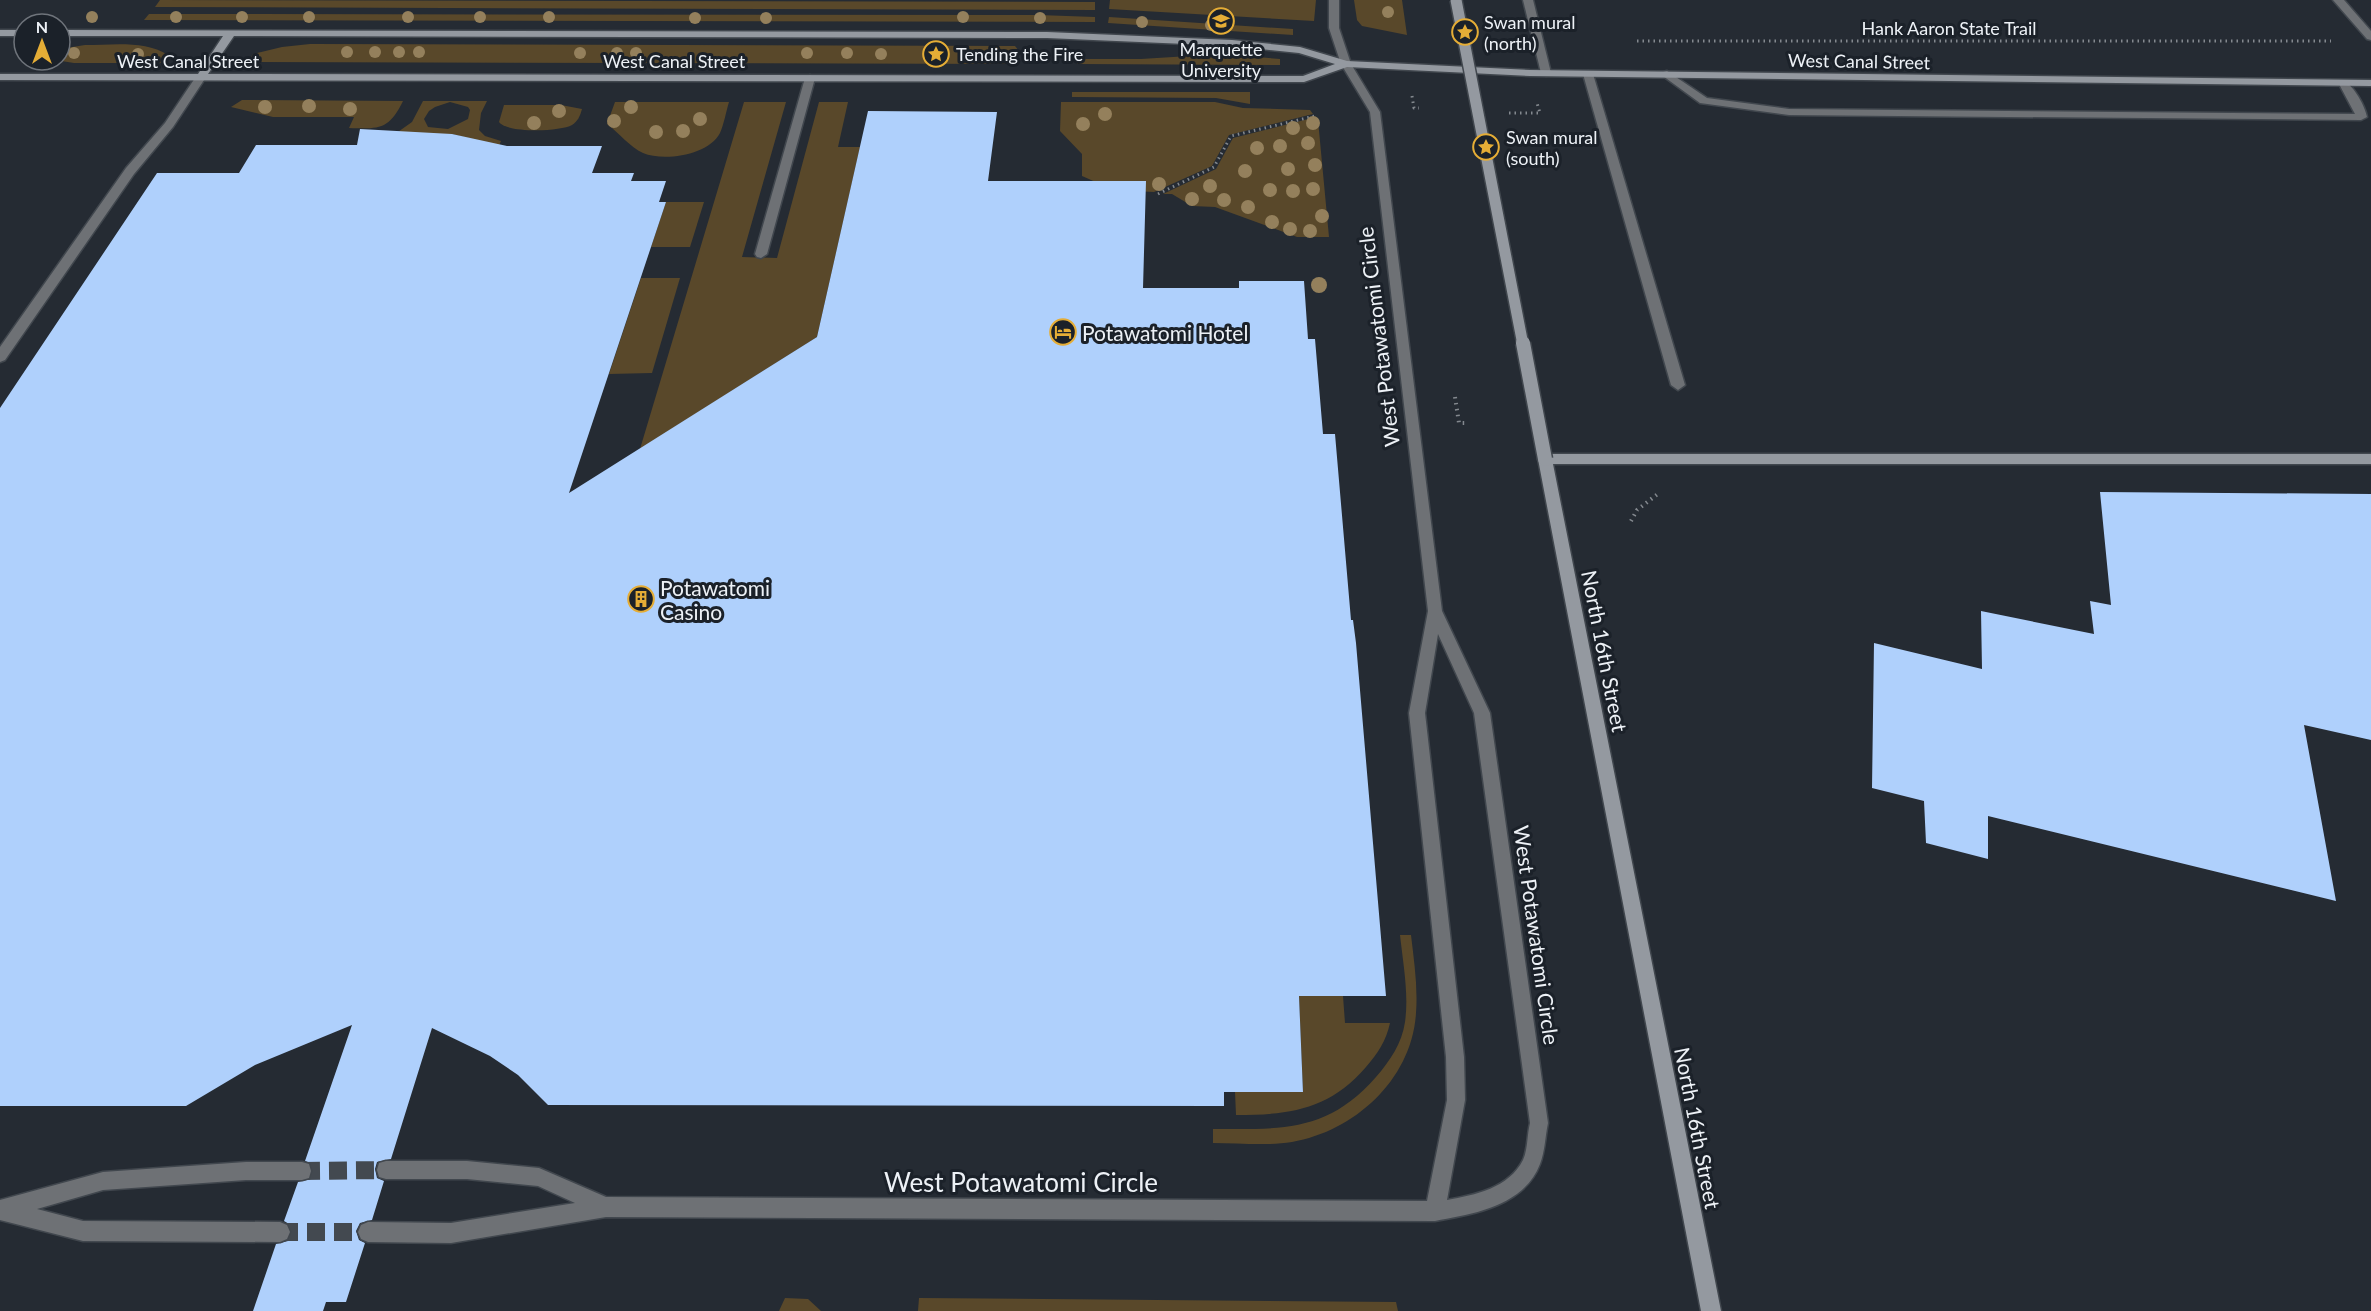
<svg xmlns="http://www.w3.org/2000/svg" width="2371" height="1311" font-family="Lato,sans-serif">
<style>
.green{fill:#59482a;fill-rule:evenodd}
.building{fill:#afd0fc}
.lines{fill:none;stroke-linecap:round;stroke-linejoin:round}
.street-tunnel{stroke:#434950;stroke-width:18;stroke-dasharray:18 9;stroke-linecap:butt}
.lane-casing{stroke:#41474e;stroke-width:3}
.street-casing{stroke:#41474e;stroke-width:3}
.secondary-casing{stroke:#41474e;stroke-width:3}
.path-far1{stroke:#84898f;stroke-width:3;stroke-dasharray:1.5 4;stroke-linecap:butt}
.path{stroke:#84898f;stroke-width:4;stroke-dasharray:1.5 4.5;stroke-linecap:butt}
.lane{fill:#6e7175;fill-rule:evenodd}
.street{fill:#6e7175;fill-rule:evenodd}
.secondary{fill:#9499a0;fill-rule:evenodd}
.secondary-bridge-far1-casing{stroke:#41474e;stroke-width:14;stroke-linecap:butt}
.secondary-bridge-casing{stroke:#41474e;stroke-width:17;stroke-linecap:butt}
.secondary-bridge-far1{stroke:#9499a0;stroke-width:11}
.secondary-bridge{stroke:#9499a0;stroke-width:14}
.tree{fill:#94805c}
.labels{text-anchor:middle;dominant-baseline:central;stroke-width:6;stroke-linejoin:round;paint-order:stroke}
.far-poi-label{font-size:18px;fill:#edf1f6;stroke:#1b2129;text-anchor:start}
.far-street-label{font-size:18px;fill:#edf1f6;stroke:#1b2129}
.poi-label{font-size:21px;fill:#edf1f6;stroke:#1b2129;text-anchor:start}
.street-label{font-size:21px;fill:#edf1f6;stroke:#1b2129}
.near-street-label{font-size:26px;fill:#edf1f6;stroke:#1b2129}
</style>
<rect width="100%" height="100%" fill="#252b33"/>
<g class="green">
<path d="M160 0 1095 2V10L155 7Z"/>
<path d="M1110 0H1316L1314 21 1109 9Z"/>
<path d="M1354 0H1402L1407 35 1362 26 1357 20Z"/>
<path d="M149 14 1039 15 1095 17V22L144 20Z"/>
<path d="M1109 17 1293 29V35L1108 23Z"/>
<path d="M310 44 1015 46 1019 51 1008 64 248 62 253 54 282 47Z"/>
<path d="M85 45C112 45 145 40 168 55L162 63H74L55 60H60V49Z"/>
<path d="M1221 54 1280 59V65L1077 64V59H1141Z"/>
<path d="M1072 92H1250V104L1216 98 1072 97Z"/>
<path d="M242 100 403 101C389 130 379 129 349 128L354 117H273L231 107Z"/>
<path d="M423 101H487L481 113 479 130 485 136 501 141 499 146 452 134H395L412 122ZM450 102 468 107 470 110 468 119 448 129 428 127 424 119 429 111 435 107Z"/>
<path d="M615 102H729C726 112 724 124 720 133 709 155 664 162 643 153 630 147 619 133 607 124Z"/>
<path d="M744 102H786L742 257 777 258 819 102H848L838 147H860L817 337 640 449Z"/>
<path d="M1061 102H1215L1243 108 1310 110 1313 114 1229 135 1212 166 1154 192 1114 190 1082 176V154L1060 131Z"/>
<path d="M504 105H561L582 109C580 116 578 121 572 125 560 132 506 133 499 122Z"/>
<path d="M1316 117 1318 120 1329 237H1297L1215 207 1192 206 1172 194H1163L1216 169 1233 138Z"/>
<path d="M666 202H704L690 247H651Z"/>
<path d="M641 278H680L652 373 609 374Z"/>
<path d="M1400 935H1411C1414 961 1418 987 1416 1013 1412 1079 1355 1131 1292 1142 1267 1146 1239 1143 1213 1143V1129C1281 1129 1327 1133 1376 1077 1390 1061 1402 1043 1405 1022 1409 994 1403 963 1400 935Z"/>
<path d="M1299 996H1343L1345 1023H1390C1386 1041 1378 1053 1366 1067 1329 1110 1289 1115 1236 1115L1235 1092H1303Z"/>
<path d="M785 1298 808 1299 821 1311H779Z"/>
<path d="M919 1298 1396 1302 1398 1311H918Z"/>
</g>
<g class="building">
<path d="M868 111 997 112 988 181H1146L1143 288H1239V281H1304L1308 339H1315L1323 434H1335L1351 620H1353L1356 643 1386 996H1299L1303 1092H1224V1106L548 1105 518 1075 490 1056 432 1028 391 1159 377 1162 375 1169 377 1178 384 1181 372 1220 360 1223 356 1231 359 1240 365 1243 346 1302H326L323 1311H253L276 1244 288 1241 292 1233 289 1224 284 1221 298 1182 311 1179 313 1172 311 1163 305 1161 352 1025 255 1065 186 1106H0V408L157 173H239L256 145H357L360 129 452 134 507 146H602L592 173H634L631 181H666L659 202H666L569 493 817 337Z"/>
<path d="M2100 492 2371 494V740L2304 725 2336 901 1988 816V859L1926 843 1924 801 1872 788 1874 643 1982 669 1981 611 2094 634 2090 601 2111 605Z"/>
</g>
<g class="lines">
<g class="street-tunnel">
<path d="M302 1171 386 1170"/>
<path d="M280 1232H368"/>
</g>
<g class="lane-casing">
<g id="lane">
<path d="M1329 0H1339V28L1351 64 1350 66 1346 67 1341 64 1329 28Z"/>
<path d="M1523 0H1533L1551 73 1550 75 1546 76 1541 73Z"/>
<path d="M2333 0H2344L2371 31V40L2367 39Z"/>
<path d="M1588 71 1593 74 1685 385 1678 390 1671 385 1583 74Z"/>
<path d="M1667 71 1707 98 1789 109 2355 114 2339 84 2344 81C2354 86 2365 106 2367 117L2361 120 1789 115 1700 103 1663 76V72Z"/>
<path d="M201 74 206 77 173 127 134 174 5 360 0 362V347L126 168 165 123 197 75Z"/>
<path d="M810 75 815 78 767 254 761 258 757 257 755 254 805 78Z"/>
</g>
</g>
<g class="street-casing">
<g id="street">
<path d="M1346 61 1351 64 1380 112 1442 611 1490 713 1548 1123C1545 1137 1545 1151 1540 1164 1524 1206 1474 1214 1435 1221L606 1217 451 1243 368 1242 361 1239 358 1232 361 1225 368 1222 451 1223 575 1203 538 1186 467 1179H386L379 1177 377 1170 379 1163 386 1161H467L539 1168 606 1197 1427 1201 1447 1100 1446 1057 1409 713 1428 611 1370 112 1341 64ZM1438 634 1474 713 1530 1123C1527 1135 1528 1149 1523 1160 1509 1188 1475 1195 1447 1200L1465 1100 1464 1057 1425 713Z"/>
<path d="M246 1162H302L309 1164 311 1171 309 1178 302 1180H246L103 1190 37 1209 83 1221 280 1222 287 1225 290 1232 287 1239 280 1242 83 1241 0 1220V1200L103 1172Z"/>
</g>
</g>
<g class="secondary-casing">
<g id="secondary">
<rect x="0" y="30" width="24" height="6"/>
<path d="M60 30 1047 32 1232 40 1300 47 1347 61 1530 70 2371 80V86L1530 76 1347 67 1304 82 0 80V74H198L223 36H60ZM234 36 1047 38 1232 46 1299 53 1335 64 1303 76 208 74Z"/>
<path d="M1545 454H2371V464H1553L1721 1311H1701L1538 459Z"/>
</g>
</g>
<g class="path-far1">
<path d="M1637 41H2331"/>
<path d="M1412 96 1414 108H1419"/>
<path d="M1509 113H1540L1537 103"/>
<path d="M1158 194 1214 167 1231 136 1315 116"/>
</g>
<g class="path">
<path d="M1455 397 1459 423H1466"/>
<path d="M1631 521 1637 510 1659 493"/>
</g>
<use href="#lane" class="lane"/>
<use href="#street" class="street"/>
<use href="#secondary" class="secondary"/>
<g class="secondary-bridge-far1-casing">
<path id="secondary-bridge-far1" d="M1456 0 1523 345"/>
</g>
<g class="secondary-bridge-casing">
<path id="secondary-bridge" d="M1523 343 1545 459"/>
</g>
<use href="#secondary-bridge-far1" class="secondary-bridge-far1"/>
<use href="#secondary-bridge" class="secondary-bridge"/>
</g>
<g class="tree">
<circle cx="1388" cy="12" r="6"/>
<circle cx="92" cy="17" r="6"/>
<circle cx="176" cy="17" r="6"/>
<circle cx="242" cy="17" r="6"/>
<circle cx="309" cy="17" r="6"/>
<circle cx="408" cy="17" r="6"/>
<circle cx="480" cy="17" r="6"/>
<circle cx="549" cy="17" r="6"/>
<circle cx="963" cy="17" r="6"/>
<circle cx="695" cy="18" r="6"/>
<circle cx="766" cy="18" r="6"/>
<circle cx="1040" cy="18" r="6"/>
<circle cx="1142" cy="22" r="6"/>
<circle cx="1211" cy="25" r="6"/>
<circle cx="347" cy="52" r="6"/>
<circle cx="375" cy="52" r="6"/>
<circle cx="399" cy="52" r="6"/>
<circle cx="419" cy="52" r="6"/>
<circle cx="74" cy="53" r="6"/>
<circle cx="580" cy="53" r="6"/>
<circle cx="617" cy="53" r="6"/>
<circle cx="636" cy="53" r="6"/>
<circle cx="807" cy="53" r="6"/>
<circle cx="847" cy="53" r="6"/>
<circle cx="138" cy="54" r="6"/>
<circle cx="881" cy="54" r="6"/>
<circle cx="309" cy="106" r="7"/>
<circle cx="265" cy="107" r="7"/>
<circle cx="631" cy="107" r="7"/>
<circle cx="350" cy="109" r="7"/>
<circle cx="559" cy="111" r="7"/>
<circle cx="1105" cy="114" r="7"/>
<circle cx="700" cy="119" r="7"/>
<circle cx="614" cy="121" r="7"/>
<circle cx="534" cy="123" r="7"/>
<circle cx="1313" cy="123" r="7"/>
<circle cx="1083" cy="124" r="7"/>
<circle cx="1293" cy="128" r="7"/>
<circle cx="683" cy="131" r="7"/>
<circle cx="656" cy="132" r="7"/>
<circle cx="1308" cy="143" r="7"/>
<circle cx="1280" cy="146" r="7"/>
<circle cx="1257" cy="148" r="7"/>
<circle cx="1315" cy="165" r="7"/>
<circle cx="1288" cy="169" r="7"/>
<circle cx="1245" cy="171" r="7"/>
<circle cx="1159" cy="184" r="7"/>
<circle cx="1210" cy="186" r="7"/>
<circle cx="1313" cy="189" r="7"/>
<circle cx="1270" cy="190" r="7"/>
<circle cx="1293" cy="191" r="7"/>
<circle cx="1192" cy="199" r="7"/>
<circle cx="1224" cy="200" r="7"/>
<circle cx="1248" cy="207" r="7"/>
<circle cx="1322" cy="216" r="7"/>
<circle cx="1272" cy="222" r="7"/>
<circle cx="1290" cy="229" r="7"/>
<circle cx="1310" cy="231" r="7"/>
<circle cx="1319" cy="285" r="8"/>
</g>
<defs>
<g id="university-ring" transform="scale(1.35)"><circle r="9.5" fill="#1b2129" stroke="#e5ad36" stroke-width="1.5"/><path d="M0-5L7-2L0 1L-7-2ZM-4 1L0 2.5L4 1V4Q0 6-4 4Z" fill="#e5ad36"/></g>
<g id="sight-ring" transform="scale(1.35)"><circle r="9.5" fill="#1b2129" stroke="#e5ad36" stroke-width="1.5"/><path d="M0-6L1.8-2.2L6-1.7L2.9 1.2L3.7 5.4L0 3.3L-3.7 5.4L-2.9 1.2L-6-1.7L-1.8-2.2Z" fill="#e5ad36"/></g>
<g id="hotel-ring" transform="scale(1.35)"><circle r="9.5" fill="#1b2129" stroke="#e5ad36" stroke-width="1.5"/><path d="M-6-4.5h1.5V1H6V5H4.5V3h-9V5H-6ZM-4 0a1.8 1.8 0 1 1 3.6 0ZM.5 0V-2.5h3Q6-2.5 6 0Z" fill="#e5ad36"/></g>
<g id="building-ring" transform="scale(1.35)"><circle r="9.5" fill="#1b2129" stroke="#e5ad36" stroke-width="1.5"/><path d="M-4-6H4V6H1V3H-1V6H-4ZM-2.5-4.3h1.7v1.8h-1.7ZM.8-4.3h1.7v1.8H.8ZM-2.5-1h1.7V.8h-1.7ZM.8-1h1.7V.8H.8Z" fill="#e5ad36"/></g>
</defs>
<g fill-rule="evenodd">
<use href="#university-ring" x="1221" y="21"/>
<use href="#sight-ring" x="1465" y="32"/>
<use href="#sight-ring" x="936" y="54"/>
<use href="#sight-ring" x="1486" y="147"/>
<use href="#hotel-ring" x="1063" y="332"/>
<use href="#building-ring" x="641" y="599"/>
</g>
<g class="labels">
<g class="far-poi-label">
<text x="1484" y="22">Swan mural<tspan x="1484" dy="21">(north)</tspan></text>
<text x="1221" y="49" text-anchor="middle">Marquette<tspan x="1221" dy="21">University</tspan></text>
<text x="956" y="54">Tending the Fire</text>
<text x="1506" y="137">Swan mural<tspan x="1506" dy="21">(south)</tspan></text>
</g>
<g class="far-street-label">
<text x="1949" y="28">Hank Aaron State Trail</text>
<text x="188" y="61">West Canal Street</text>
<text x="674" y="61">West Canal Street</text>
<text transform="translate(1859 61) rotate(1)">West Canal Street</text>
</g>
<g class="poi-label">
<text x="1082" y="332">Potawatomi Hotel</text>
<text x="660" y="587">Potawatomi<tspan x="660" dy="24">Casino</tspan></text>
</g>
<g class="street-label">
<text transform="translate(1378 337) rotate(-97)">West Potawatomi Circle</text>
<text transform="translate(1605 651) rotate(79)">North 16th Street</text>
<text transform="translate(1537 935) rotate(82)">West Potawatomi Circle</text>
<text transform="translate(1698 1128) rotate(79)">North 16th Street</text>
</g>
<g class="near-street-label">
<text x="1021" y="1182">West Potawatomi Circle</text>
</g>
</g>
<g transform="translate(42 42)"><circle r="28" fill="#1b2129" stroke="#6f747b" stroke-width="1.5"/>
<path d="M0-4.5L10 22L0 15L-10 22Z" fill="#e5ad36"/>
<text y="-9" font-size="16" font-weight="bold" text-anchor="middle" fill="#edf1f6">N</text>
</g>
</svg>
